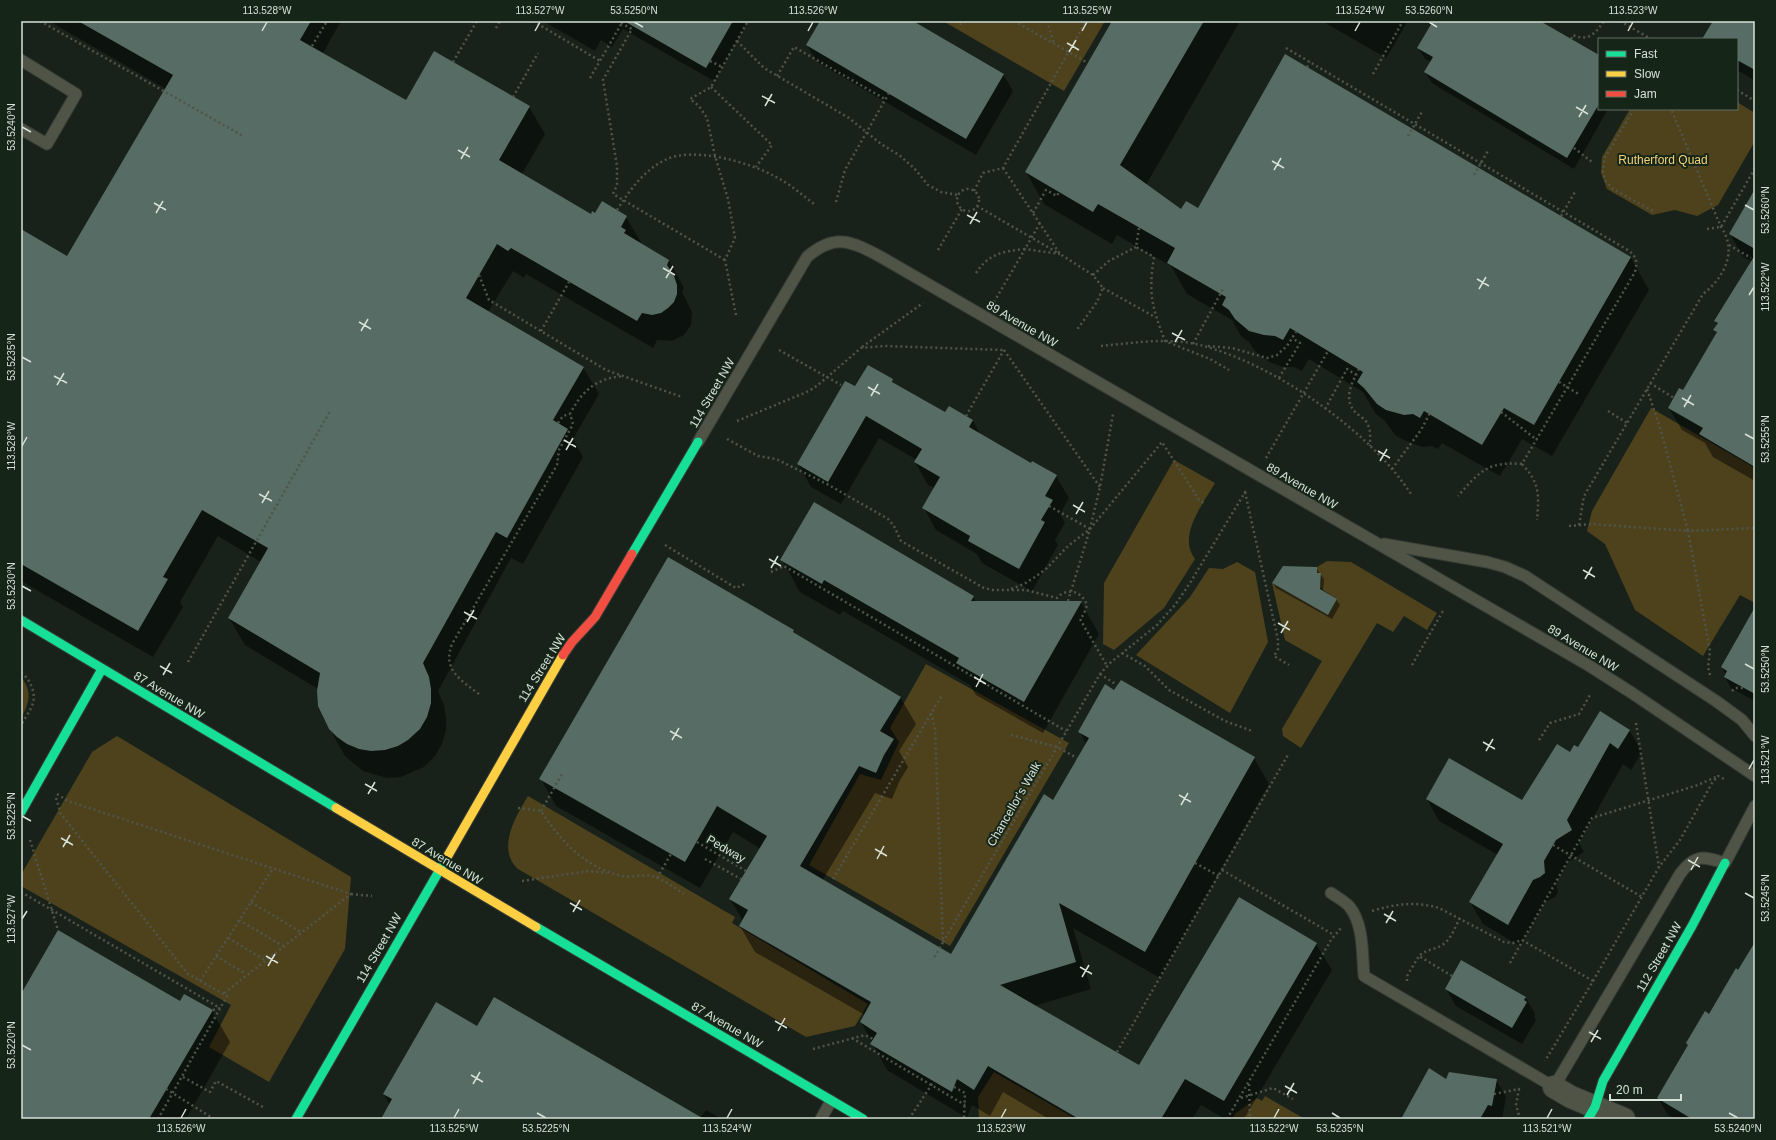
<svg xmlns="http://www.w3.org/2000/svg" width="1776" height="1140" font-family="Helvetica,sans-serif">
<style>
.green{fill:#4e421d}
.shadow{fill:#0007}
.building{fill:#576c64}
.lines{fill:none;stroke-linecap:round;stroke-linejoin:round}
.lane-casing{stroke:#343c35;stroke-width:13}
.street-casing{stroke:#343c35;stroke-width:24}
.fast-casing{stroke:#343c35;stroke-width:11}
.slow-casing{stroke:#343c35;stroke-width:11}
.jam-casing{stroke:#343c35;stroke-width:11}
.path{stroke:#50554a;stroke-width:2.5;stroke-dasharray:2 3;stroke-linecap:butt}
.lane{stroke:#505446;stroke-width:11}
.street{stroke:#505446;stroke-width:22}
.fast{stroke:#16e098;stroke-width:9}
.slow{stroke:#ffcf43;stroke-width:9}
.jam{stroke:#f24e42;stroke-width:9}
.path-bridge{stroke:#50554a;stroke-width:2.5;stroke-dasharray:2 3;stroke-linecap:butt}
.ticks{fill:none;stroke:#d7e1d7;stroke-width:1.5}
.labels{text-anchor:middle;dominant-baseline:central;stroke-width:4;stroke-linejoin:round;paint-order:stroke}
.park-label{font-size:12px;fill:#f4d177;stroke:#152517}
.street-label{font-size:12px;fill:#d7e1d7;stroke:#152517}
.neatline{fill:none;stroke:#d7e1d7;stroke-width:1.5}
.ticks-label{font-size:10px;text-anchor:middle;fill:#d7e1d7}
</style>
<rect width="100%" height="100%" fill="#18221a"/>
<g class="green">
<path d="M943 21H1105L1064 91Z"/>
<path d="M1737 102 1755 113V141L1718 205 1697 216 1675 210 1652 215 1607 189 1601 173 1602 157 1630 109H1737Z"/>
<path d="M1651 408 1755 468V603L1740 595 1703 656 1635 610 1605 544 1587 531 1592 511Z"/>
<path d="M1174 460 1215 483C1203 504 1177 536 1195 559L1164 608 1114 650 1103 644 1104 583Z"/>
<path d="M1327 561 1351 562 1437 613 1427 630 1404 616 1393 632 1377 623 1301 748 1283 736 1282 729 1322 661 1285 640 1272 583 1328 615 1337 599 1317 586V584L1321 583V573H1317V567Z"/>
<path d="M1237 562 1255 572 1268 642 1230 713 1136 655 1190 597 1209 568 1223 569Z"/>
<path d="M926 664 1069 743 950 946 809 865 860 774 881 780 899 742 890 728Z"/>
<path d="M21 677C33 692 29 703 21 718Z"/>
<path d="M117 736 351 877 345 949 269 1082 209 1047 231 1005 21 886V875L92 752Z"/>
<path d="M528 796 735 917 732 923 868 1004 855 1026 806 1037 518 869C496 849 516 816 528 796Z"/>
<path d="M994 1072 1076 1119H979L978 1097Z"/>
<path d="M1265 1096 1305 1119H1232L1236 1113 1257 1098 1262 1101Z"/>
</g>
<g class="shadow">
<path d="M49 21H341L323 53 407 101 529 107 545 134 522 174 591 215 595 214 626 217 642 244 669 261 684 288 682 292 692 312 691 325 684 335 672 341 657 340 653 348 526 274 524 278 513 271 488 312 583 367 599 394 573 439 583 457 523 564 511 558 438 691 444 705 446 717V730L442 744 435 756 424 767 401 777 387 778 363 771 345 756 323 717 319 705 318 689 245 645 229 618 261 562 218 536 180 602 183 607 153 657 21 581V230L67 257 166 89Z"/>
<path d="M543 21H748L714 81 623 29 612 47 601 40 595 51Z"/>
<path d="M821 21H911L1003 74 1013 91 976 155 817 62 807 45Z"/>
<path d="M1114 21H1240L1146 185 1181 211 1199 210 1285 56 1631 258 1649 290 1552 456 1522 439 1500 476 1442 443 1438 449 1432 446 1423 447 1413 444 1396 436 1384 420 1376 414 1363 392 1309 359 1302 371 1294 367H1283L1269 362 1255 351 1249 342 1241 336 1232 320 1187 294 1171 266 1117 235 1112 244 1044 204 1026 172Z"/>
<path d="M1322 21H1408L1386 58Z"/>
<path d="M1434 21H1537L1599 56V109H1608L1574 169 1432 83 1425 72 1431 62 1425 59 1418 48Z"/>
<path d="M1714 21H1755V81L1737 70V39Z"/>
<path d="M1755 191V481L1713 457 1705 443 1682 430 1669 408 1683 392 1717 334 1715 331 1718 325 1715 321 1751 261 1743 257 1730 234Z"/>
<path d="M892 380 895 385 945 414 949 407 973 421 981 436 1031 464 1056 476 1069 498 1060 514 1065 523 1055 540 1058 545 1032 591 982 563 977 554 936 530 924 508 935 488 928 485 915 462 917 460 879 438 841 504 811 487 798 464 856 387Z"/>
<path d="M782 560 973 597 976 602H1081L1099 634 1043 733 976 695 970 685 843 611 840 615 800 592Z"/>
<path d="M1316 568 1324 579 1323 591 1336 599 1340 605 1332 619 1276 588 1273 583Z"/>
<path d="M1755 623V701L1731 688 1725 677 1726 674 1722 667Z"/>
<path d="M793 630 796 634 900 697 916 724 899 751 908 767 899 782 892 799 875 793 822 881 951 955 1053 801 1086 744 1080 732 1115 692 1254 758 1269 784 1160 978 1073 928 1091 989 1034 1006 1139 1066 1316 944 1332 970 1244 1119H1225L1201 1105 1192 1119H1049L1003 1092 990 1116 972 1105 967 1118 887 1070 861 1022 865 1015 755 952 740 926 743 921 730 899 761 849 733 832 700 888 556 806 541 779Z"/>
<path d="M1629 730 1642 752 1631 770 1623 764 1579 843 1584 852 1568 862 1556 883 1558 892 1555 897 1545 902 1520 946 1483 924 1470 902 1498 855 1439 821 1427 799 1522 801 1570 754 1578 749Z"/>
<path d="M1755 944V1119H1675L1668 1115 1658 1098 1689 1046 1687 1043 1710 1015Z"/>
<path d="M1446 989 1526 998 1535 1014 1534 1016 1536 1020 1522 1044 1456 1006Z"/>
<path d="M21 996 180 1003 212 1011 230 1042 186 1119H21Z"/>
<path d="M478 1027 700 1118 706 1110 722 1119H382L390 1105 384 1094Z"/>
<path d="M1496 1080 1506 1097 1502 1119H1401Z"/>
</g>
<g class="building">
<path d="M78 21H311L300 40 406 100 434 51 530 106 499 160 591 214 592 211 595 213 602 201 627 216 621 227 626 230 624 233 669 260 667 265 674 276 677 285V294L674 302 668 308 661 313 652 315 642 313 637 321 511 248 508 251 497 244 466 298 584 367 553 420 568 429 507 538 496 532 423 663 429 677 431 689V703L427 717 420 729 408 740 398 746 385 750 371 751 359 749 347 744 337 737 329 729 318 706 317 691 320 673 228 618 268 548 202 510 163 577 168 579 138 631 21 564V229L67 256 173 75Z"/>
<path d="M624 21H733L706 68Z"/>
<path d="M820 21H913L1004 74 966 139 806 45Z"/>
<path d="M1112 21H1204L1120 165 1181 209 1186 201 1198 208 1285 54 1631 257 1534 425 1504 408 1482 445 1424 411 1420 418 1413 414 1404 415 1386 410 1377 404 1364 388 1357 382 1363 372 1290 328 1283 340 1275 336 1264 335 1249 331 1235 319 1229 310 1222 305 1226 297 1167 263 1175 248 1098 204 1093 212 1025 172Z"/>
<path d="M1433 21H1540L1599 55V104L1567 158 1424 72 1433 57 1417 48Z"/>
<path d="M1713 21H1755V70L1737 60V39H1702Z"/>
<path d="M1755 189V249L1729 234Z"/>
<path d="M1755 255V467L1699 434 1703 428 1668 408 1679 388 1683 390 1717 332 1713 330 1718 323 1714 321Z"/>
<path d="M868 365 893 379 892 382 945 412 949 406 973 420 969 427 1031 463 1032 461 1057 475 1045 496 1053 500 1041 520 1045 522 1019 569 968 541 970 536 922 508 940 477 914 462 922 449 866 416 828 482 797 464 845 381 855 386Z"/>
<path d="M814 502 974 596 971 601H1082L1024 702 956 663 959 658 824 580 822 584 780 560Z"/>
<path d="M668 557 794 630 793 632 901 697 880 731 894 739 884 755 876 773 859 766 800 866 951 954 1044 794 1053 800 1089 738 1078 732 1105 684 1114 690 1121 680 1255 757 1145 952 1059 903 1076 962 1000 985 1139 1065 1239 897 1317 943 1224 1101 1185 1079 1161 1119H1079L988 1066 974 1090 957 1079 952 1092 870 1044 877 1033 860 1022 871 1002 739 926 748 910 729 899 767 836 717 806 685 862 539 779Z"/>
<path d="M1283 566 1317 567V573H1321L1320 589 1337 599 1328 615 1272 583Z"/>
<path d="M1755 607V694L1724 677 1727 671 1721 667Z"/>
<path d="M1600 711 1630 730 1618 749 1610 743 1567 820 1572 830 1556 840 1544 861 1545 873 1540 877 1533 880 1508 925 1469 902 1503 844 1426 799 1449 758 1522 800 1557 744 1570 752 1574 745 1578 747Z"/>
<path d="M58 930 180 1001 184 994 213 1010 149 1119H21V994Z"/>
<path d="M1755 942V1119H1692L1657 1098 1688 1045 1686 1043 1705 1011 1709 1014 1736 968 1738 970Z"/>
<path d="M1461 960 1526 997 1524 1000 1527 1002 1512 1028 1445 989Z"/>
<path d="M494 997 704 1119H381L392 1099 383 1094 436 1002 477 1026Z"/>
<path d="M1429 1068 1446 1079 1449 1072 1497 1079 1492 1106 1488 1105 1480 1119H1401Z"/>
</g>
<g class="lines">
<g class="lane-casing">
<g id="lane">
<path d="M21 60 76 94 47 144 21 129"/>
<path d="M698 442 807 257C835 233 851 241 881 257L1588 665 1632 693 1755 776"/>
<path d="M1384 544 1487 562 1505 567 1525 576 1716 701 1742 720 1755 736"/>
<path d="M1331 893C1337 897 1344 901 1349 906 1364 924 1362 954 1364 976L1554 1087 1680 874C1695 854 1702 856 1725 863L1755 806"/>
<path d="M821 1119 831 1101"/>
</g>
</g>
<g class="street-casing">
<path id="street" d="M1554 1087 1571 1097 1624 1119"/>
</g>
<g class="fast-casing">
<g id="fast">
<path d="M632 554 698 442"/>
<path d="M21 620 336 808"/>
<path d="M21 812 102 669"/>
<path d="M536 927 863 1119"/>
<path d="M296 1119 446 859"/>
<path d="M1588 1119 1595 1107 1603 1081 1692 926 1725 863"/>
</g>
</g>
<g class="slow-casing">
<g id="slow">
<path d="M336 808 536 927"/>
<path d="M446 859 563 655"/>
</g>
</g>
<g class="jam-casing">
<path id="jam" d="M563 655 572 642 595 617 632 554"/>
</g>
<g class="path">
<path d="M40 21 243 136"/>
<path d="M533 21 600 61"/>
<path d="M955 21 961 24 966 21"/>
<path d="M1014 21 1088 63"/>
<path d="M1047 21 1054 44"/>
<path d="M1620 21 1651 39"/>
<path d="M621 23 632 29 603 80 617 166V185L613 194 725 260"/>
<path d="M496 28 500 21"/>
<path d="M1571 39 1573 35C1588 42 1596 33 1604 21"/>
<path d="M737 41 764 68 849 118 881 144 899 155 914 168 928 185 941 192 958 195"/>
<path d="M312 46 327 21"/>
<path d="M1286 48 1626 249C1636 255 1638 261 1635 272L1522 464C1488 461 1479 472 1458 496"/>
<path d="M710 61 722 67"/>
<path d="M453 62 477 21"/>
<path d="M1307 67 1310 62"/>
<path d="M1373 74 1403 21"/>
<path d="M777 76 794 47 885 99"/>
<path d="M590 78 623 21"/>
<path d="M711 87 772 145 756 167"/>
<path d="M1737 90 1755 101"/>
<path d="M513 97 538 53"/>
<path d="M1634 109 1604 159 1603 172 1605 180 1613 189 1653 211"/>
<path d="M1408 136 1423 110"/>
<path d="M1574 148 1592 162"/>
<path d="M1003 168 1060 254 1093 275 1103 288 1097 302 1076 331"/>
<path d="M1474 175 1489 149"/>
<circle cx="968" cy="200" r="11"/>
<path d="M974 191 983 173 1003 168 1086 21"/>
<path d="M836 202 845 170 889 93"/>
<path d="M977 206 1058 253"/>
<path d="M617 210C630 190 643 171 665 160 692 146 749 162 774 176 789 183 801 194 814 204"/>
<path d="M1033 213 1046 190 1057 196 1059 192"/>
<path d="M1561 216 1575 192"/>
<path d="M1139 228 1136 247 1154 257C1148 294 1152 307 1165 341L1210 359 1229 370"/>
<path d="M1707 229 1721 227 1755 168"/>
<path d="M1729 245 1751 258"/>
<path d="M938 250 962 209"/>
<path d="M976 273C988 254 1004 251 1025 249L1040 223"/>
<path d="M479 275 489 300 606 370 682 397"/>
<path d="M1093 275 1109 261 1136 247"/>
<path d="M1103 288 1155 317"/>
<path d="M994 302 1025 249 1060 254"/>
<path d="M736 315 725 260 735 238 728 199 715 156 707 118 699 106 690 99 711 87 748 21"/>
<path d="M541 331 569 282"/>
<path d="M1193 344 1223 289"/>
<path d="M1101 346C1133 343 1168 337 1200 345 1274 364 1369 430 1411 494"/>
<path d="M1208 346 1232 348 1267 358 1277 355 1287 346 1296 332"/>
<path d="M862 347 923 303"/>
<path d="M779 350 841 385"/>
<path d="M1004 350 1100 487"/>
<path d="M1359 369C1352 382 1343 399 1355 412 1359 416 1366 419 1368 425 1371 431 1370 439 1370 446"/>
<path d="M1279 378 1300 343 1292 338"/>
<path d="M1559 382 1580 395"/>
<path d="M1650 383 1674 398"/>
<path d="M1325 409 1347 369 1356 375"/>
<path d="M1608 411 1627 423"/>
<path d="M1501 412 1537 440"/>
<path d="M966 416 1004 350"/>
<path d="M737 421 809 391 818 385 861 348 884 346 1004 350"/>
<path d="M558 423 563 416 570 414"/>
<path d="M727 439 758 456 776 459 827 484 888 519 894 526 901 541 984 588 993 590H1026L1057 598C1067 587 1082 591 1087 605L1084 614 1080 619 1107 666"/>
<path d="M1266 458 1328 351"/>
<path d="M1522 464C1540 483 1539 495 1537 520"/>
<path d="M1392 469 1421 430 1431 411"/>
<path d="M1245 492 1278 640V649L1274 656 1289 665"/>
<path d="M1049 506 1090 529"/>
<path d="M1579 525 1584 496 1703 294C1724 278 1738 251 1721 227L1671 109"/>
<path d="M1569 526 1593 524 1688 531 1661 431 1647 389"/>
<path d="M665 545 736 588 747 583"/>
<path d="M771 572 784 566 1066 731"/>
<path d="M1011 589 1024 584 1035 577 1047 568 1068 546 1090 529 1162 442 1199 500 1204 503"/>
<path d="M1068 601 1090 529 1100 487 1113 414"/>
<path d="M1122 653 1145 666 1169 690 1225 721 1252 731"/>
<path d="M188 662 330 411"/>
<path d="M1412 665 1444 609"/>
<path d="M21 673C30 678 36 693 33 703 31 710 25 718 21 725"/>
<path d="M1100 674 1117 685"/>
<path d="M1710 675 1708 667 1710 651 1688 531 1755 528"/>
<path d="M1732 691 1735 688H1744"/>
<path d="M479 694C461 680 442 670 452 644L557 465 559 450 573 424 570 414C582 391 595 379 622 376"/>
<path d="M931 713 935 728 943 942 933 960"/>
<path d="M1636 723 1659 867"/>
<path d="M1011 735 1057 747 1077 758"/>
<path d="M1539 740 1550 723 1579 714 1590 695"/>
<path d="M57 794 68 801 351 894 223 994"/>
<path d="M56 798 61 814 188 974 227 996 158 1119"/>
<path d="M518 808 541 811C561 841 584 867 622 876 631 878 642 874 652 876 663 879 675 888 684 894"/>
<path d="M541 811 562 774"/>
<path d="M30 840 58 930"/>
<path d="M697 842 746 871"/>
<path d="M1553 845 1642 897"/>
<path d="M705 859 741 879"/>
<path d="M1195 863 1219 876"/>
<path d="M1222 870 1334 935"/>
<path d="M657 878 671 854"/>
<path d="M833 879 942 695"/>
<path d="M522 881 589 871 607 873"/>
<path d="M21 892 220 1008"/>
<path d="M351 894 372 896"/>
<path d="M251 902 302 933"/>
<path d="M1372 911C1395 904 1415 901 1439 908L1504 942 1513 943 1522 940 1593 981 1545 1061"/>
<path d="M239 920 283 946"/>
<path d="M228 938 265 960"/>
<path d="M943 942 1100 674 1110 663 1157 625 1175 605 1190 583 1247 489"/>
<path d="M216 956 246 974"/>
<path d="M1510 963 1592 818 1698 785 1718 776"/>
<path d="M1452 976 1419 956C1426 949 1435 950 1442 945 1451 940 1455 927 1460 918"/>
<path d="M200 981 273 868"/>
<path d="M1407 981V976L1419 956"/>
<path d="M1593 981 1659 867 1680 840 1712 783 1718 776 1726 780"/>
<path d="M213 1010 220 1008"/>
<path d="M852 1038 965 1105"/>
<path d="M813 1049 865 1035 873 1039"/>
<path d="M1117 1052 1289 753"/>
<path d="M183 1077 210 1092 216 1081 263 1107"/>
<path d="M1249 1084 1250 1119"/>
<path d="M954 1087 965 1093 964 1119"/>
<path d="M1494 1094 1519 1089 1516 1105 1520 1119"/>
<path d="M1241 1098 1273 1088 1293 1099"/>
<path d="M1227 1119 1331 940 1341 928"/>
</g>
<use href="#lane" class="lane"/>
<use href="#street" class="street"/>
<use href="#fast" class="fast"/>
<use href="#slow" class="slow"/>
<use href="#jam" class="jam"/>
<g class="path-bridge">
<path d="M166 1089 214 1119"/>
<path d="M909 1119 934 1081"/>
</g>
</g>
<path class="ticks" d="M634 22 643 27M1429 22 1437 27M262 31 267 22M535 31 540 22M808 31 813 22M1082 31 1087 22M1355 31 1360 22M1628 31 1633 22M1067 43 1079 50M1069 52 1076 40M762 96 775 103M765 106 772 94M1576 107 1588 114M1579 117 1586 105M22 127 31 132M458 150 470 157M461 159 468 147M1272 161 1284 168M1274 170 1281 158M154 203 166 210M1745 205 1754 210M156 213 163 201M967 215 980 222M970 224 977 212M663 268 675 275M666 278 673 266M1477 279 1489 286M1479 289 1486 277M1749 295 1754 287M359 322 371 329M361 331 368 319M1172 333 1185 340M1175 342 1182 330M22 357 31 362M54 376 67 383M57 385 64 373M868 387 880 394M871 396 878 384M1682 398 1694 405M1684 407 1691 395M1745 434 1754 439M564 440 576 447M22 446 27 437M566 450 573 438M1378 451 1390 458M1380 461 1387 449M259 494 272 501M262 503 269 491M1073 505 1085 512M1076 514 1083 502M769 559 781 566M771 568 778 556M1583 570 1595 577M1585 579 1592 567M22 586 31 591M464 612 477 619M467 622 474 610M1278 623 1290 630M1281 633 1288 621M1745 664 1754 669M160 666 172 673M163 675 170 663M974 677 986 684M976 687 983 674M670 731 682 738M672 740 679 728M1483 742 1495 749M1486 751 1493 739M1749 769 1754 760M365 784 377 791M368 794 375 782M1179 795 1191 802M1181 805 1188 793M22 816 31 821M61 838 73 845M63 847 70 835M875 849 887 856M877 859 884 846M1688 860 1700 867M1691 870 1698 857M1745 893 1754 898M570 903 582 910M573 912 580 900M1384 914 1396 921M22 919 27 911M1386 923 1393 911M266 956 278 963M268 966 275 954M1080 967 1092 974M1082 977 1089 965M775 1021 787 1028M778 1031 785 1018M1589 1032 1601 1039M1591 1042 1598 1030M22 1045 31 1050M471 1075 483 1082M473 1084 480 1072M1285 1086 1297 1093M1287 1095 1294 1083M537 1113 546 1118M1332 1113 1340 1118M1729 1113 1738 1118M181 1118 186 1109M454 1118 459 1109M727 1118 732 1109M1001 1118 1006 1109M1274 1118 1279 1109M1547 1118 1552 1109"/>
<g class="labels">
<g class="park-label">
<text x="1663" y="160">Rutherford Quad</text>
</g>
<g class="street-label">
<text transform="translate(1022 324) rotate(30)">89 Avenue NW</text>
<text transform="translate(712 393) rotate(-60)">114 Street NW</text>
<text transform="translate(1302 486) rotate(30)">89 Avenue NW</text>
<text transform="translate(1583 648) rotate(31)">89 Avenue NW</text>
<text transform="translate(542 668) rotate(-58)">114 Street NW</text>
<text transform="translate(169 695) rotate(31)">87 Avenue NW</text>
<text transform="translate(1014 804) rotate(-60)">Chancellor's Walk</text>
<text transform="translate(726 849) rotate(30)">Pedway</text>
<text transform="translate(447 861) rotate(31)">87 Avenue NW</text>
<text transform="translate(379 948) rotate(-60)">114 Street NW</text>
<text transform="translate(1659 957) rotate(-60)">112 Street NW</text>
<text transform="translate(727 1025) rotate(30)">87 Avenue NW</text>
</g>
</g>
<rect width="1776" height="1140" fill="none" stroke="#152517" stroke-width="44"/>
<rect x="1598" y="38" width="140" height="72" fill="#152517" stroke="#637064"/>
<rect x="1606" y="51" width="20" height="6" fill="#16e098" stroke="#637064"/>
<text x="1634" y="58" font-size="12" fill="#d7e1d7">Fast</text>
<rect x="1606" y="71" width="20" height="6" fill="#ffcf43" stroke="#637064"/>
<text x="1634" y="78" font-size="12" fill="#d7e1d7">Slow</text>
<rect x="1606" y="91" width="20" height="6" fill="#f24e42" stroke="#637064"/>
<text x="1634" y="98" font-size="12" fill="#d7e1d7">Jam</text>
<path d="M1610 1094v6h71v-6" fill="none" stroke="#d7e1d7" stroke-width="2"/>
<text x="1616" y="1094" font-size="12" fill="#d7e1d7" stroke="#152517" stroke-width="3" paint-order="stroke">20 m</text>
<rect x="22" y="22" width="1732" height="1096" class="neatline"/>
<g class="ticks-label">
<text x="267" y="14">113.528°W</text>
<text x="540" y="14">113.527°W</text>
<text x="634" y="14">53.5250°N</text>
<text x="813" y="14">113.526°W</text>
<text x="1087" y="14">113.525°W</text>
<text x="1360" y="14">113.524°W</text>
<text x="1429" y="14">53.5260°N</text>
<text x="1633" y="14">113.523°W</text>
<text transform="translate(11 127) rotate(-90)" y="4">53.5240°N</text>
<text transform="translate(1765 210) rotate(-90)" y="4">53.5260°N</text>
<text transform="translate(1765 287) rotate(-90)" y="4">113.522°W</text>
<text transform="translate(11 357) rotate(-90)" y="4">53.5235°N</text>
<text transform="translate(1765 439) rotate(-90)" y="4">53.5255°N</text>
<text transform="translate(11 446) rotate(-90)" y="4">113.528°W</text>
<text transform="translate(11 586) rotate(-90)" y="4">53.5230°N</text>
<text transform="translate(1765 669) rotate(-90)" y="4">53.5250°N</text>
<text transform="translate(1765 760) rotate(-90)" y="4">113.521°W</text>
<text transform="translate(11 816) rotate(-90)" y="4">53.5225°N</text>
<text transform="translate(1765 898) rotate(-90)" y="4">53.5245°N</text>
<text transform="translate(11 919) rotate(-90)" y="4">113.527°W</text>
<text transform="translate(11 1045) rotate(-90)" y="4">53.5220°N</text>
<text x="181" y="1132">113.526°W</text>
<text x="454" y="1132">113.525°W</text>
<text x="546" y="1132">53.5225°N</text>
<text x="727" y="1132">113.524°W</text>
<text x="1001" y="1132">113.523°W</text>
<text x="1274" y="1132">113.522°W</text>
<text x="1340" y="1132">53.5235°N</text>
<text x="1547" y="1132">113.521°W</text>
<text x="1738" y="1132">53.5240°N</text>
</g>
</svg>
